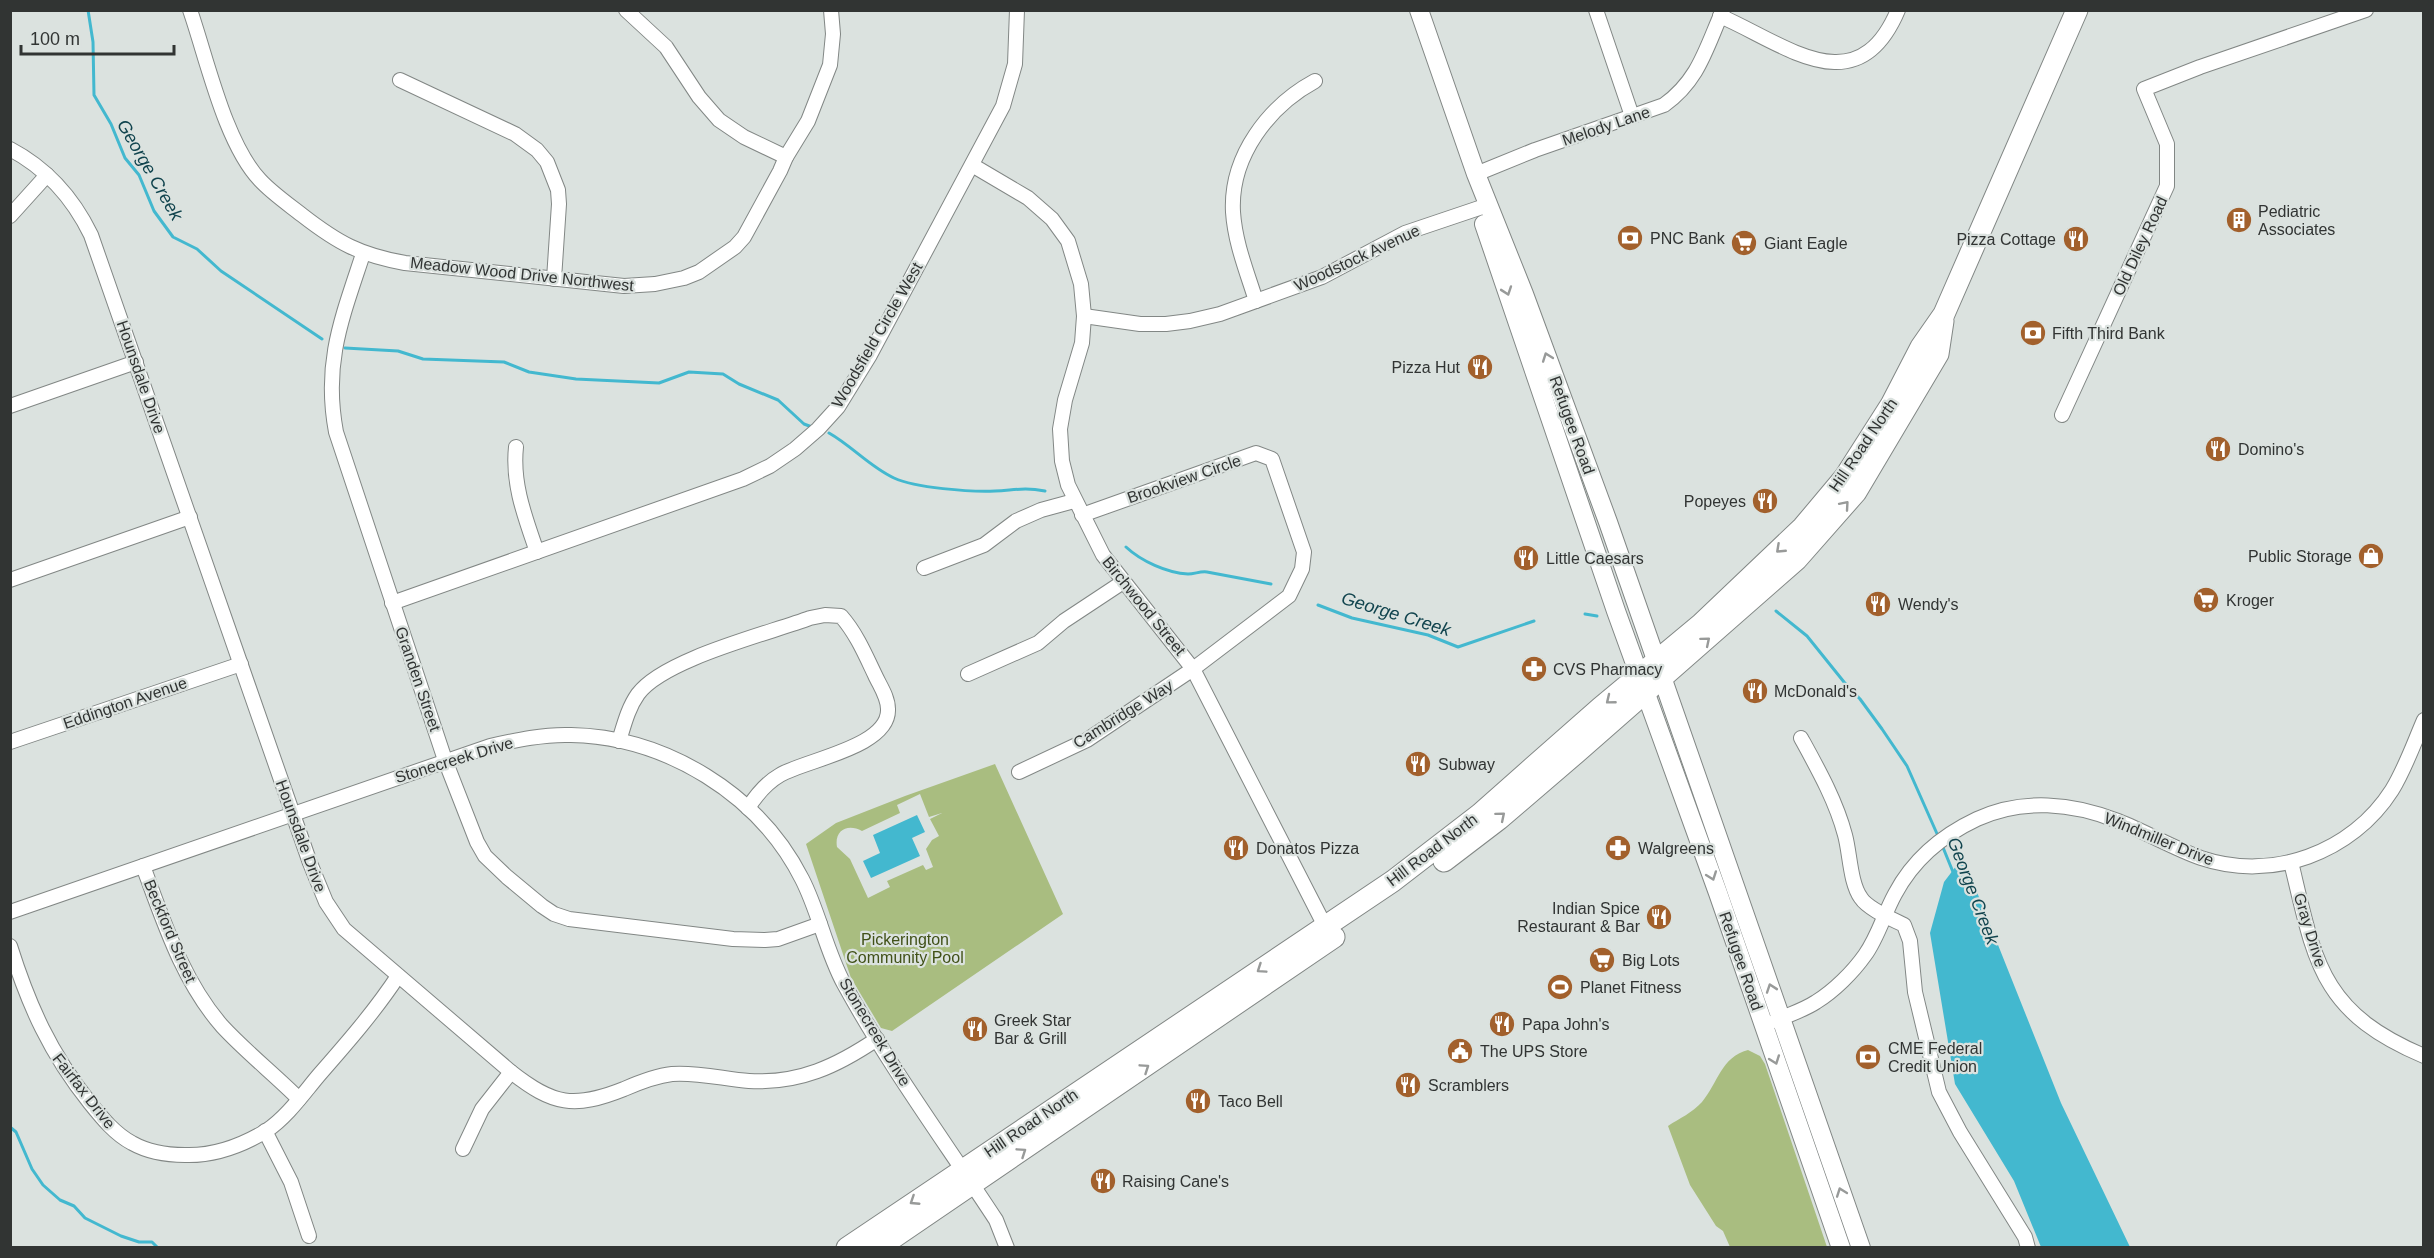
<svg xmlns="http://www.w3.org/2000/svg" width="2434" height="1258" font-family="Arial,sans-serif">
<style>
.green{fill:#a9bd80;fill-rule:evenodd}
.water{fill:#43b8cf}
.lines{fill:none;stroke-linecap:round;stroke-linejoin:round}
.stream{stroke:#43b8cf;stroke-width:3}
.minor-casing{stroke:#828785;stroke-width:16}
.major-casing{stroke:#828785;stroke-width:20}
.highway-casing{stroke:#828785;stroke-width:23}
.minor{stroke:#fff;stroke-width:14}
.major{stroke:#fff;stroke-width:18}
.highway{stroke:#fff;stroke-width:21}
.oneway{stroke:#989a99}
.labels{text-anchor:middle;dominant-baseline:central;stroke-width:4.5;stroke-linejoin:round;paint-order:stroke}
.street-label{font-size:16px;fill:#313433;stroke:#dbe2df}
.poi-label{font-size:16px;fill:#313433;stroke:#dbe2df;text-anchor:start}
.park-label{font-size:16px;fill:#415118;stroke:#dbe2df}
.water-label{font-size:18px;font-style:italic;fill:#11444e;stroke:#dbe2df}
</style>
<rect width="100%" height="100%" fill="#dbe2df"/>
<g class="green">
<path d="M995 764 1063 914 892 1031 881 1028 851 978 806 844 836 823 905 796ZM920 794 929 817 942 813 930 819 939 836 932 840 926 849 933 867 926 870 923 865 887 881 890 887 868 898 850 859 837 847C834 830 848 823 862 831L900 813 897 805Z"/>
<path d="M1748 1050 1760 1056 1765 1064 1827 1247H1730L1723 1231 1716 1226 1690 1185 1668 1126C1680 1118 1692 1113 1702 1102 1718 1083 1721 1057 1748 1050Z"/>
</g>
<g class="water">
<path d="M917 815 925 832 912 838 920 856 871 878 863 861 880 853 873 835Z"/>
<path d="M1963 857 2061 1103 2130 1247H2041L2014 1181 1955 1084 1930 933 1944 882Z"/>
</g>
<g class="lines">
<g class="stream">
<path d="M88 10 93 42 94 95 111 124 125 158 139 175 154 211 173 237 197 249 221 271 322 339"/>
<path d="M345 348 398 351 423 359 504 362 529 372 576 379 659 383 689 372 723 374 739 384 778 400 804 424 812 427"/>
<path d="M829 433C852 446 870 467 894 478 916 488 969 492 995 491 1015 490 1024 487 1045 491"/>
<path d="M1126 547C1141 561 1167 573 1188 574 1195 574 1200 571 1207 572L1271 584"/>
<path d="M1318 605 1352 618 1428 635 1458 647 1534 621"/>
<path d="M1776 611 1807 636 1844 682 1860 699 1882 729 1907 766 1938 836"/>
<path d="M1585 614 1597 616"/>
<path d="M1942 845 1953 872"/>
<path d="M10 1127 16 1132 32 1169 43 1185 60 1200 74 1206 85 1218 121 1236 139 1242H152L158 1248"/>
</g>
<g class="minor-casing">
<g id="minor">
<path d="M190 10C207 59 225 143 260 180 272 193 288 204 302 215 338 243 360 255 405 263L624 286 655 284 684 278 699 272 735 247 744 237 780 171 786 157 808 121 830 65 833 34 831 10"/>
<path d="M626 10 666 47 699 97 719 120 744 137 786 157"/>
<path d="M1596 10 1632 116"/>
<path d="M1720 16C1785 44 1857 107 1898 10"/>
<path d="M400 80 515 134 537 150 547 162 558 190 559 204 554 279"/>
<path d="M10 149C48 169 73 198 91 235L310 863 326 902 344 929 511 1072C553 1105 574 1109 624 1089 640 1082 655 1076 672 1074 697 1072 724 1079 749 1081 799 1084 837 1066 877 1039"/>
<path d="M972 165 1028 198 1052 219 1068 241 1081 284 1084 316 1082 343 1065 400 1060 429 1062 461 1068 485 1103 555 1193 669 1328 932"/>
<path d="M1476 174 1535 150 1664 105C1699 80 1706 48 1723 10"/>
<path d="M10 216 47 175"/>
<path d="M363 254C342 318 323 363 336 432L445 760 477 842 485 856 507 877 542 906 554 914 569 919 733 939 765 940 778 939 820 924"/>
<path d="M1256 301C1247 272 1235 243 1233 212 1230 156 1269 106 1315 81"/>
<path d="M1084 316 1140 324H1166L1190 321 1220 314 1322 277 1405 233 1488 205"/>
<path d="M10 406 136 362"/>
<path d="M2062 415 2167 186V144L2144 89 2200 67 2366 10"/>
<path d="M516 447C512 484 525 517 537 552"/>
<path d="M924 568 984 545 1016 521 1041 510 1074 501"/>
<path d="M10 580 190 517"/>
<path d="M392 603 743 479 770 466 795 449 818 429 838 407 870 355 1003 106 1015 64 1017 10"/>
<path d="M968 674 1038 643 1064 621 1123 582"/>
<path d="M1801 738C1818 769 1836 801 1845 835 1850 853 1850 883 1861 898 1868 909 1892 919 1904 925L1910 941 1915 992 1939 1092 1960 1132 2025 1237 2028 1248"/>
<path d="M619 741C624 725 628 708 638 694 664 659 767 634 810 618L825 615 841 616C856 633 865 654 875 675 880 686 888 697 888 709 890 747 805 760 780 775 766 783 757 794 748 808"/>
<path d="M10 742 241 664"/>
<path d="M1019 772 1087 740 1193 669 1289 596 1302 569 1304 552 1272 459 1256 453 1082 515"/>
<path d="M2291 862C2315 962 2320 1012 2424 1056"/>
<path d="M143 866C164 922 182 980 222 1026 246 1052 274 1074 299 1099"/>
<path d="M10 912 490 746C517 740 544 734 571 735 666 737 759 794 802 879 819 912 826 951 844 984 889 1066 945 1142 996 1220L1007 1248"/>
<path d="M10 946C29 1006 50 1053 90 1103 102 1118 115 1134 132 1143 148 1152 167 1155 185 1155 214 1156 241 1146 266 1131 287 1117 303 1094 319 1075 347 1043 375 1011 398 976"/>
<path d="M1775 1021C1788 1015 1804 1010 1816 1002 1834 991 1853 972 1865 955 1878 937 1884 914 1895 894 1913 860 1943 835 1977 819 2022 798 2073 803 2118 821 2146 832 2173 848 2201 858 2272 882 2352 853 2392 790 2405 769 2414 743 2424 720"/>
<path d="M265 1131 291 1182 309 1236"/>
<path d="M463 1149 482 1109 511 1072"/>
</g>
</g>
<g class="major-casing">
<g id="major">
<path d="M1419 10 1476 174 1524 294 1608 522 1861 1248"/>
<path d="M1484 224 1616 611 1718 893 1841 1248"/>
</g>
</g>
<g class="highway-casing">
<g id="highway">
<path d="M1444 861 1499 819 1576 753 1797 559 1856 492 1938 354 1943 321"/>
<path d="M847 1248 1393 881 1480 814 1600 708 1701 624 1803 527 1845 477 1891 405 1921 347 1944 314 2077 10"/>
<path d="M878 1248 1334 937"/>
</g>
</g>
<use href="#minor" class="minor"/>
<use href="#major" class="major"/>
<use href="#highway" class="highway"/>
</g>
<defs><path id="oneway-chevron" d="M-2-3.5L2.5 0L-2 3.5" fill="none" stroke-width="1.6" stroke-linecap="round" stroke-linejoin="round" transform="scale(1.5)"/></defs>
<g class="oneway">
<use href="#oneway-chevron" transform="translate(1507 291) rotate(71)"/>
<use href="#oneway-chevron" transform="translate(1547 357) rotate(-110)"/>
<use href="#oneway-chevron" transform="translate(1845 505) rotate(-49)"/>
<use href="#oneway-chevron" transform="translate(1780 549) rotate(137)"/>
<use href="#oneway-chevron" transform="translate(1706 641) rotate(-40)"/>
<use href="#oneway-chevron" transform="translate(1610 700) rotate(141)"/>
<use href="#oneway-chevron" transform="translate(1501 816) rotate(-40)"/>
<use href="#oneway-chevron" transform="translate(1712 876) rotate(70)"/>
<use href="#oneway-chevron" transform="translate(1261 969) rotate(146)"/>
<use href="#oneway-chevron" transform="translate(1771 988) rotate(-109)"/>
<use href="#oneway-chevron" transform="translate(1775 1060) rotate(70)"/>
<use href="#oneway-chevron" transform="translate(1145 1068) rotate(-34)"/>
<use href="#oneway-chevron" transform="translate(1022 1152) rotate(-34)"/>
<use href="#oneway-chevron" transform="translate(1841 1192) rotate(-110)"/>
<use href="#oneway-chevron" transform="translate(914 1201) rotate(147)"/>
</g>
<defs>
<g id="building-disc" transform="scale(1.35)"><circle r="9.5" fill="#a2602c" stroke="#dbe2df"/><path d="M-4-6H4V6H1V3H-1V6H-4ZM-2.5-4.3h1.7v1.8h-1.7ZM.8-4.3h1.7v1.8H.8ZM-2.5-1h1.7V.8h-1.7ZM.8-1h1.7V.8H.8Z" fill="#fff"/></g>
<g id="bank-disc" transform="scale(1.35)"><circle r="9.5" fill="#a2602c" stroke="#dbe2df"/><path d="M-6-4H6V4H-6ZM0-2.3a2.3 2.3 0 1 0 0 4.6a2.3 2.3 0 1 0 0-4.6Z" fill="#fff"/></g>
<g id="restaurant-disc" transform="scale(1.35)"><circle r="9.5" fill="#a2602c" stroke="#dbe2df"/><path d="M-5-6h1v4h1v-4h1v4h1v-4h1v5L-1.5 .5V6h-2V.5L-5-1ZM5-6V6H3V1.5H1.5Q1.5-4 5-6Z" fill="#fff"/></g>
<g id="supermarket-disc" transform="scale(1.35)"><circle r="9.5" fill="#a2602c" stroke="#dbe2df"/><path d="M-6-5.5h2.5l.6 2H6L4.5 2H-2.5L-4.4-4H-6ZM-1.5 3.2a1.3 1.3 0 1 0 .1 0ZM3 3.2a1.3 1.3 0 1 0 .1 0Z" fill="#fff"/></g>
<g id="shop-disc" transform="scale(1.35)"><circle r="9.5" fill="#a2602c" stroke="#dbe2df"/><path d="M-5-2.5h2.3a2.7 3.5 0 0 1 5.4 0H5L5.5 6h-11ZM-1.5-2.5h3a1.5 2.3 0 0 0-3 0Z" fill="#fff"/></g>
<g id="pharmacy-disc" transform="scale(1.35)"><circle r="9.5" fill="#a2602c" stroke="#dbe2df"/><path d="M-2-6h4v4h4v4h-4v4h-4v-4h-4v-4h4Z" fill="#fff"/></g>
<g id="stadium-disc" transform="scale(1.35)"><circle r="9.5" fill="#a2602c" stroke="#dbe2df"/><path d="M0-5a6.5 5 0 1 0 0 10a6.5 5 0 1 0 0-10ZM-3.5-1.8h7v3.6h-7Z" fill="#fff"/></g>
<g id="civic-disc" transform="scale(1.35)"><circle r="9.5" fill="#a2602c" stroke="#dbe2df"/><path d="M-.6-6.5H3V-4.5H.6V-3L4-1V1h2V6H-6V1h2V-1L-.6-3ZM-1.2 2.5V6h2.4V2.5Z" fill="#fff"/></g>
</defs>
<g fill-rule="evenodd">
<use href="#building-disc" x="2239" y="220"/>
<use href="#bank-disc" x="1630" y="238"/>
<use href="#restaurant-disc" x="2076" y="239"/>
<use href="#supermarket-disc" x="1744" y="243"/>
<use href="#bank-disc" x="2033" y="333"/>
<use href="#restaurant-disc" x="1480" y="367"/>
<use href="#restaurant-disc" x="2218" y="449"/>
<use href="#restaurant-disc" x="1765" y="501"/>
<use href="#shop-disc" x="2371" y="556"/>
<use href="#restaurant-disc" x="1526" y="558"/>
<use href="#supermarket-disc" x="2206" y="600"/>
<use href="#restaurant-disc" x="1878" y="604"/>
<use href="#pharmacy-disc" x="1534" y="669"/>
<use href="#restaurant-disc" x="1755" y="691"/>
<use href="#restaurant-disc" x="1418" y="764"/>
<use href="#restaurant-disc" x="1236" y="848"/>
<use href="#pharmacy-disc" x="1618" y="848"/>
<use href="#restaurant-disc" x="1659" y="917"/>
<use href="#supermarket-disc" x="1602" y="960"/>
<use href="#stadium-disc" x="1560" y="987"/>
<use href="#restaurant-disc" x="1502" y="1024"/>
<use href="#restaurant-disc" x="975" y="1029"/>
<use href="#civic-disc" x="1460" y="1051"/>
<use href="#bank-disc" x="1868" y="1057"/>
<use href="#restaurant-disc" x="1408" y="1085"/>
<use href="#restaurant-disc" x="1198" y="1101"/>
<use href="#restaurant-disc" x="1103" y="1181"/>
</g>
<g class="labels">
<g class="street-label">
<text transform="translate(1606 126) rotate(-19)">Melody Lane</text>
<text transform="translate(2140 246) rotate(-65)">Old Diley Road</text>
<text transform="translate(1357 258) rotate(-25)">Woodstock Avenue</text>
<text transform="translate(522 274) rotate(6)">Meadow Wood Drive Northwest</text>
<text transform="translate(877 335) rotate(-60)">Woodsfield Circle West</text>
<text transform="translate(141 377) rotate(71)">Hounsdale Drive</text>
<text transform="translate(1572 425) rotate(70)">Refugee Road</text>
<text transform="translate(1863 445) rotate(-56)">Hill Road North</text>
<text transform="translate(1184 479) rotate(-19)">Brookview Circle</text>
<text transform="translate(1144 606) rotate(51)">Birchwood Street</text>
<text transform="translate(418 679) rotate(71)">Granden Street</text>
<text transform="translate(125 703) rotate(-19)">Eddington Avenue</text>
<text transform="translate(1123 714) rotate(-32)">Cambridge Way</text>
<text transform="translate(454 760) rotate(-17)">Stonecreek Drive</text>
<text transform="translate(301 836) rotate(70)">Hounsdale Drive</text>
<text transform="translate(2159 839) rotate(22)">Windmiller Drive</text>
<text transform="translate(1432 850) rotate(-37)">Hill Road North</text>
<text transform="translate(2310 930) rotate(73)">Gray Drive</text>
<text transform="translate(170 931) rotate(67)">Beckford Street</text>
<text transform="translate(1741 961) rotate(71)">Refugee Road</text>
<text transform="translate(875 1032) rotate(59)">Stonecreek Drive</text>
<text transform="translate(84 1091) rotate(52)">Fairfax Drive</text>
<text transform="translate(1031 1123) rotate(-34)">Hill Road North</text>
</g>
<g class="poi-label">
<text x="2258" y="211">Pediatric<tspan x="2258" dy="18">Associates</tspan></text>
<text x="1650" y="238">PNC Bank</text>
<text x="2056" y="239" text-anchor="end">Pizza Cottage</text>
<text x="1764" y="243">Giant Eagle</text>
<text x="2052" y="333">Fifth Third Bank</text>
<text x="1460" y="367" text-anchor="end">Pizza Hut</text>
<text x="2238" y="449">Domino's</text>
<text x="1746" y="501" text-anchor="end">Popeyes</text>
<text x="2352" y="556" text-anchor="end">Public Storage</text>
<text x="1546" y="558">Little Caesars</text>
<text x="2226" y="600">Kroger</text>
<text x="1898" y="604">Wendy's</text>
<text x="1553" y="669">CVS Pharmacy</text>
<text x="1774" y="691">McDonald's</text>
<text x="1438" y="764">Subway</text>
<text x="1256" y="848">Donatos Pizza</text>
<text x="1638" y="848">Walgreens</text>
<text x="1640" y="908" text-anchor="end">Indian Spice<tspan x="1640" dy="18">Restaurant &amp; Bar</tspan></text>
<text x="1622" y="960">Big Lots</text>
<text x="1580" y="987">Planet Fitness</text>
<text x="994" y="1020">Greek Star<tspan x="994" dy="18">Bar &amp; Grill</tspan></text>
<text x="1522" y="1024">Papa John's</text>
<text x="1888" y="1048">CME Federal<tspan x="1888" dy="18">Credit Union</tspan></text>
<text x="1480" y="1051">The UPS Store</text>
<text x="1428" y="1085">Scramblers</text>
<text x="1218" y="1101">Taco Bell</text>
<text x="1122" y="1181">Raising Cane's</text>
</g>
<g class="park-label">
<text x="905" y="939">Pickerington<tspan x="905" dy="18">Community Pool</tspan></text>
</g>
<g class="water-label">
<text transform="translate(150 170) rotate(60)">George Creek</text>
<text transform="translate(1396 614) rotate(17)">George Creek</text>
<text transform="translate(1973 891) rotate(69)">George Creek</text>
</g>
</g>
<rect width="2434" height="1258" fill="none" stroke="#313433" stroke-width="24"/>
<path d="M21 45v9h153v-9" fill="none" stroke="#313433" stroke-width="3"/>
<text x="30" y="45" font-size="18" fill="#313433" stroke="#dbe2df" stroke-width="4.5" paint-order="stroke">100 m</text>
</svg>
